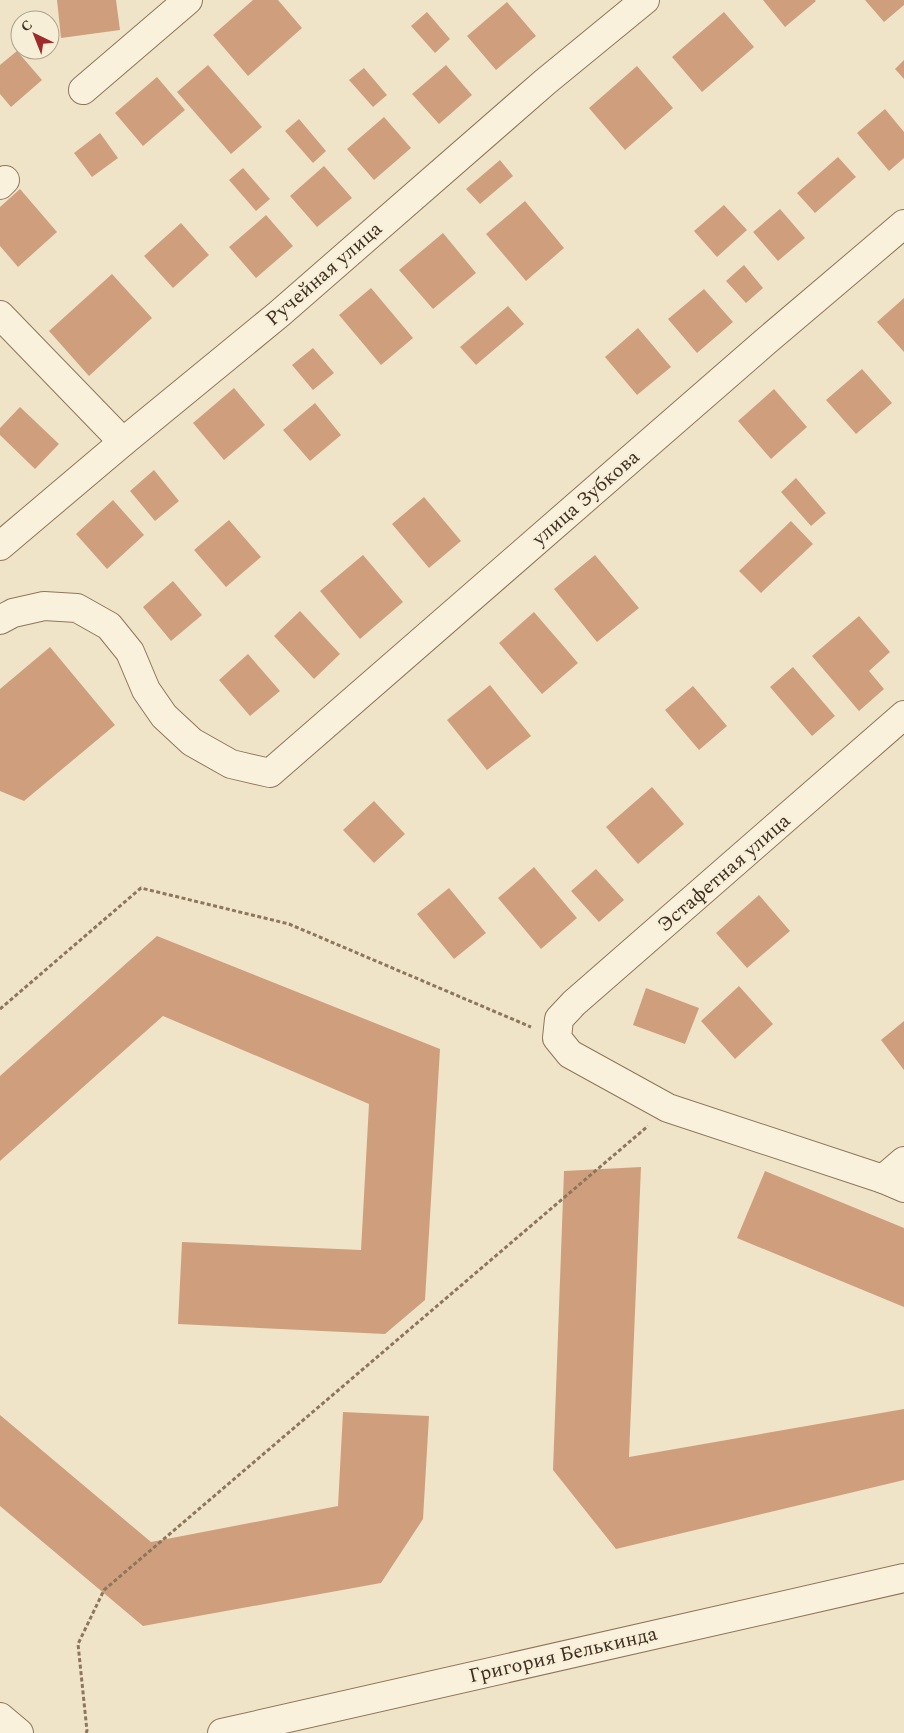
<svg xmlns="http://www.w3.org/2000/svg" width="904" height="1733" font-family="Spectral,serif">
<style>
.building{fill:#cf9f7d}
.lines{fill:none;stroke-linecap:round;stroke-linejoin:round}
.minor-casing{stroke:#8d765c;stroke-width:30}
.path{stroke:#8d765c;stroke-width:3;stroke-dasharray:4 2.5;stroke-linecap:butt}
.minor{stroke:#faf1dc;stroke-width:28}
.labels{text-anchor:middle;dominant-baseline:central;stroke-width:4;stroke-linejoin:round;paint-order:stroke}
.street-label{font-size:20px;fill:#3d2e20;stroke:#f7eed8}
</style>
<rect width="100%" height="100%" fill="#f0e4c8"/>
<g class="building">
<path d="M57 0H116L120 30 61 38Z"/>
<path d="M253 0H278L302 28 248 76 213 35Z"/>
<path d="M763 0H815L816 1 785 27Z"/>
<path d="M865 0H904V5L884 22Z"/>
<path d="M507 2 536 36 496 70 467 36Z"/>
<path d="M427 12 450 39 435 53 411 26Z"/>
<path d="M724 12 754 47 702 92 672 57Z"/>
<path d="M17 51 42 80 11 107 0 94V65Z"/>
<path d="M904 60V79L895 69Z"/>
<path d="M208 65 262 127 231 154 177 92Z"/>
<path d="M446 65 472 95 439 124 412 94Z"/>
<path d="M637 66 673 108 625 150 589 108Z"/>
<path d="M364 68 387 95 373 107 349 80Z"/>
<path d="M157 77 185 110 143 146 115 113Z"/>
<path d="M885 109 904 132V158L889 171 857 133Z"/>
<path d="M384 117 411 148 374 180 347 149Z"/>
<path d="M299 119 326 151 313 163 285 131Z"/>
<path d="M100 133 118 158 92 177 74 153Z"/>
<path d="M838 157 856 177 815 213 797 193Z"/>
<path d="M500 160 513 176 480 204 466 189Z"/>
<path d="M324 166 352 198 317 227 290 196Z"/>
<path d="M243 168 270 199 256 211 229 180Z"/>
<path d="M20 189 57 232 18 267 0 246V207Z"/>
<path d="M525 201 564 248 526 281 486 234Z"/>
<path d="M724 205 747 230 717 257 694 231Z"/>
<path d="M780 209 805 238 778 261 753 232Z"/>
<path d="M266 215 293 246 256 278 229 247Z"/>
<path d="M181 223 209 255 173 288 144 256Z"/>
<path d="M443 233 476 273 433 309 399 270Z"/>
<path d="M744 265 763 288 746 303 726 281Z"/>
<path d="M112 274 152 318 89 376 49 331Z"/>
<path d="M371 288 413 338 381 365 339 315Z"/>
<path d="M704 289 733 322 697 353 668 319Z"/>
<path d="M904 298V352L877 322Z"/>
<path d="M508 306 524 324 476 365 460 347Z"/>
<path d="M638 328 671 367 637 395 605 357Z"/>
<path d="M313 348 334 373 313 390 292 365Z"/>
<path d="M862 369 892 403 856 434 826 400Z"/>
<path d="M234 388 265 425 224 460 193 423Z"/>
<path d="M774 389 807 427 771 459 738 421Z"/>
<path d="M315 403 341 435 310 461 283 430Z"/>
<path d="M20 407 59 444 35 469 0 435V428Z"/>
<path d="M154 470 179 501 155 521 130 491Z"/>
<path d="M796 478 826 513 811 526 781 492Z"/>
<path d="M424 497 461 541 429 568 392 524Z"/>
<path d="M113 500 144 535 107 569 76 534Z"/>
<path d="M229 520 261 557 226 587 194 550Z"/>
<path d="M791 521 813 544 761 593 739 571Z"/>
<path d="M363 555 403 602 360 639 320 591Z"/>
<path d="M595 555 639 608 597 642 554 589Z"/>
<path d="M173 581 202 615 171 641 143 607Z"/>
<path d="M300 611 340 654 314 679 274 636Z"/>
<path d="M534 612 578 663 542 694 499 643Z"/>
<path d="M859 616 890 652 869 671 884 689 859 711 812 656Z"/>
<path d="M50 647 115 725 24 801 0 791V689Z"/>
<path d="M248 654 280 691 250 716 219 680Z"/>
<path d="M793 667 835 716 812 736 770 687Z"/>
<path d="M490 685 531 736 487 770 447 720Z"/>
<path d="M693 686 727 726 699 750 665 710Z"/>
<path d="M652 787 684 824 638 864 606 827Z"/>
<path d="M374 801 405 834 374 863 343 830Z"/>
<path d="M534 867 577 918 541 949 498 898Z"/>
<path d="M596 869 624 900 599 922 571 891Z"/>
<path d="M449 888 486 933 454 959 417 914Z"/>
<path d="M759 895 790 931 747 968 716 933Z"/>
<path d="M157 936 440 1049 425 1300 385 1334 178 1324 182 1242 361 1250 369 1104 163 1016 0 1161V1076Z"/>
<path d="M739 986 773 1024 735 1059 701 1021Z"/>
<path d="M646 988 699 1008 685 1044 633 1025Z"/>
<path d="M904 1021V1070L881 1040Z"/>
<path d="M641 1167 629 1457 904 1409V1480L616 1549 553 1470 564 1171Z"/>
<path d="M765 1171 904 1228V1307L737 1238Z"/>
<path d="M343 1412 429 1416 423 1519 381 1583 143 1626 0 1506V1415L151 1542 338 1506Z"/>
</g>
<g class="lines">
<g class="minor-casing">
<g id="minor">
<path d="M83 90 188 0"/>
<path d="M0 185 5 180"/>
<path d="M0 315 123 442"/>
<path d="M0 546 123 442 279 314 545 82 645 0"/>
<path d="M0 620 13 613 44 606 77 608 109 626 130 652 146 690 164 716 192 742 231 764 270 773 765 342 904 224"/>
<path d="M904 715 574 1003 559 1019 557 1038 570 1054 668 1108 883 1179 904 1188"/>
<path d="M883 1179 904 1161"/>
<path d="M0 1717 19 1733"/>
<path d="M222 1733 904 1578"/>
</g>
</g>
<g class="path">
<path d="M0 1009 141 888 289 924 531 1027"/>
<path d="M86 1733 87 1731 78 1644 104 1590 648 1126"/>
</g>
<use href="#minor" class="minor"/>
</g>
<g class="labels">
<g class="street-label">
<text transform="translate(324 274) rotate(-41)">Ручейная улица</text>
<text transform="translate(586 498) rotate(-41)">улица Зубкова</text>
<text transform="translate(724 873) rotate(-41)">Эстафетная улица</text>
<text transform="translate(563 1655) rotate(-13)">Григория Белькинда</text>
</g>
</g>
<g transform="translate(35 35) rotate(317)"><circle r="24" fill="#f7eed8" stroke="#ada18e"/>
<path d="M0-4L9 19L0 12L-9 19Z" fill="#9e2a2b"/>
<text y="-8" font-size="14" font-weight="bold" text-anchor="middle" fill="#3d2e20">С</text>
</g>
</svg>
